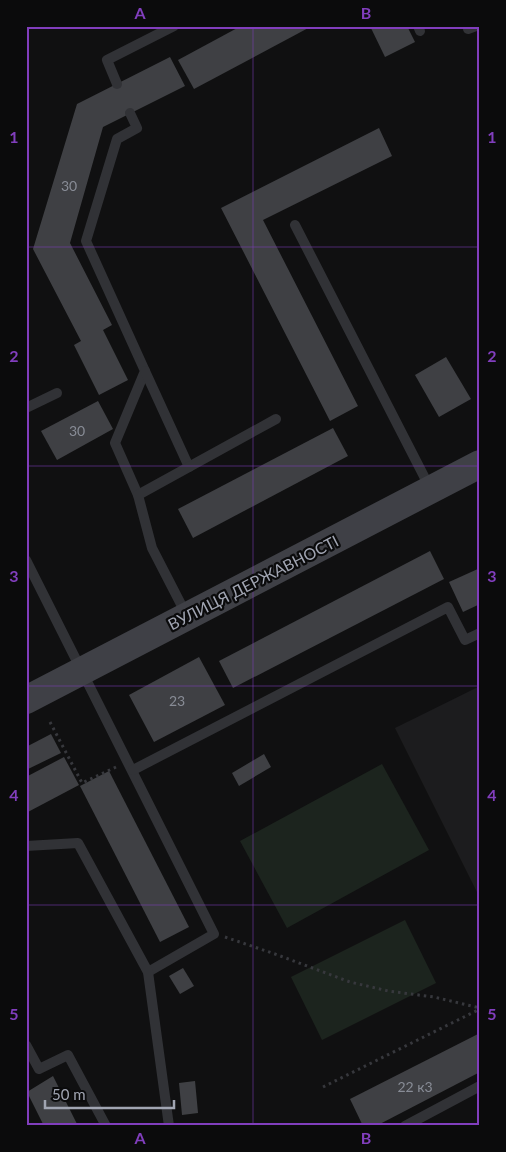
<svg xmlns="http://www.w3.org/2000/svg" width="506" height="1152" font-family="Lato,sans-serif">
<style>
.built{fill:#1c1c1e}
.park{fill:#1c241e}
.building{fill:#3f4044}
.lines{fill:none;stroke-linecap:round;stroke-linejoin:round}
.path{stroke:#37383d;stroke-width:3;stroke-dasharray:2.5 4;stroke-linecap:butt}
.lane{stroke:#313236;stroke-width:10}
.secondary{stroke:#3f4046;stroke-width:28}
.grid{fill:none;stroke:#813ebd;stroke-width:1;stroke-opacity:0.55}
.labels{text-anchor:middle;dominant-baseline:central;stroke-width:4.5;stroke-linejoin:round;paint-order:stroke}
.number-label{font-size:14px;fill:#888c96}
.street-label{font-size:16px;fill:#a1a5b2;stroke:#0b0b0c}
.neatline{fill:none;stroke:#813ebd;stroke-width:2}
.grid-label{font-size:16px;text-anchor:middle;font-weight:bold;fill:#813ebd}
</style>
<rect width="100%" height="100%" fill="#101011"/>
<path class="built" d="M480 686V898L395 728Z"/>
<g class="park">
<path d="M382 764 429 850 287 928 240 841Z"/>
<path d="M405 920 436 983 322 1040 291 977Z"/>
</g>
<g class="building">
<path d="M241 26H312L194 89 178 60Z"/>
<path d="M370 26H407L415 42 385 57Z"/>
<path d="M170 57 185 86 103 127 70 243 112 325 103 330 128 380 99 395 74 345 81 341 33 249 77 104Z"/>
<path d="M379 128 392 156 263 220 358 406 330 421 221 208Z"/>
<path d="M446 357 471 399 439 417 415 375Z"/>
<path d="M98 401 113 429 57 460 41 431Z"/>
<path d="M333 428 348 456 193 538 178 509Z"/>
<path d="M430 551 444 579 233 688 219 661Z"/>
<path d="M480 568V604L463 612 449 582Z"/>
<path d="M199 657 225 705 154 742 129 695Z"/>
<path d="M51 734 61 753 26 770V747Z"/>
<path d="M264 754 271 767 239 786 232 773Z"/>
<path d="M64 757 79 785 26 813V777Z"/>
<path d="M109 771 189 927 160 942 80 786Z"/>
<path d="M183 968 194 986 180 994 169 976Z"/>
<path d="M480 1033V1072L376 1126H363L350 1099Z"/>
<path d="M53 1076 78 1126H44L27 1092Z"/>
<path d="M195 1081 198 1113 182 1115 179 1083Z"/>
</g>
<g class="lines">
<g class="path">
<path d="M50 722 82 783 116 767"/>
<path d="M225 937 275 954 350 982 388 991 434 997 480 1008"/>
<path d="M323 1087 480 1009"/>
</g>
<g class="lane">
<path d="M418 26 420 31"/>
<path d="M468 29 476 26"/>
<path d="M117 84 107 60 174 26"/>
<path d="M130 113 137 128 117 139 86 241 145 371 115 443 138 495"/>
<path d="M295 225 430 488"/>
<path d="M145 371 189 467"/>
<path d="M26 408 57 393"/>
<path d="M26 560 214 934 148 972"/>
<path d="M186 614 152 548 138 495 276 419"/>
<path d="M133 770 448 607 465 640 480 633"/>
<path d="M26 846 78 843 148 972 169 1126"/>
<path d="M26 1045 39 1069 68 1055 106 1126"/>
<path d="M405 1126 480 1086"/>
</g>
<path class="secondary" d="M26 700 480 464"/>
</g>
<path class="grid" d="M253 26V1126M26 247H480M26 466H480M26 686H480M26 905H480"/>
<g class="labels">
<g class="number-label">
<text x="69" y="185">30</text>
<text x="77" y="430">30</text>
<text x="177" y="700">23</text>
<text x="415" y="1086">22 к3</text>
</g>
<g class="street-label">
<text transform="translate(253 582) rotate(-27)">ВУЛИЦЯ ДЕРЖАВНОСТІ</text>
</g>
</g>
<rect width="506" height="1152" fill="none" stroke="#0b0b0c" stroke-width="55"/>
<path d="M45 1100v8h129v-8" fill="none" stroke="#a1a5b2" stroke-width="2.5"/>
<text x="52" y="1100" font-size="15" fill="#a1a5b2" stroke="#0b0b0c" stroke-width="4" paint-order="stroke">50 m</text>
<rect x="28" y="28" width="450" height="1096" class="neatline"/>
<g class="grid-label">
<text x="140" y="19">A</text>
<text x="366" y="19">B</text>
<text x="14" y="143">1</text>
<text x="492" y="143">1</text>
<text x="14" y="362">2</text>
<text x="492" y="362">2</text>
<text x="14" y="582">3</text>
<text x="492" y="582">3</text>
<text x="14" y="801">4</text>
<text x="492" y="801">4</text>
<text x="14" y="1020">5</text>
<text x="492" y="1020">5</text>
<text x="140" y="1144">A</text>
<text x="366" y="1144">B</text>
</g>
</svg>
